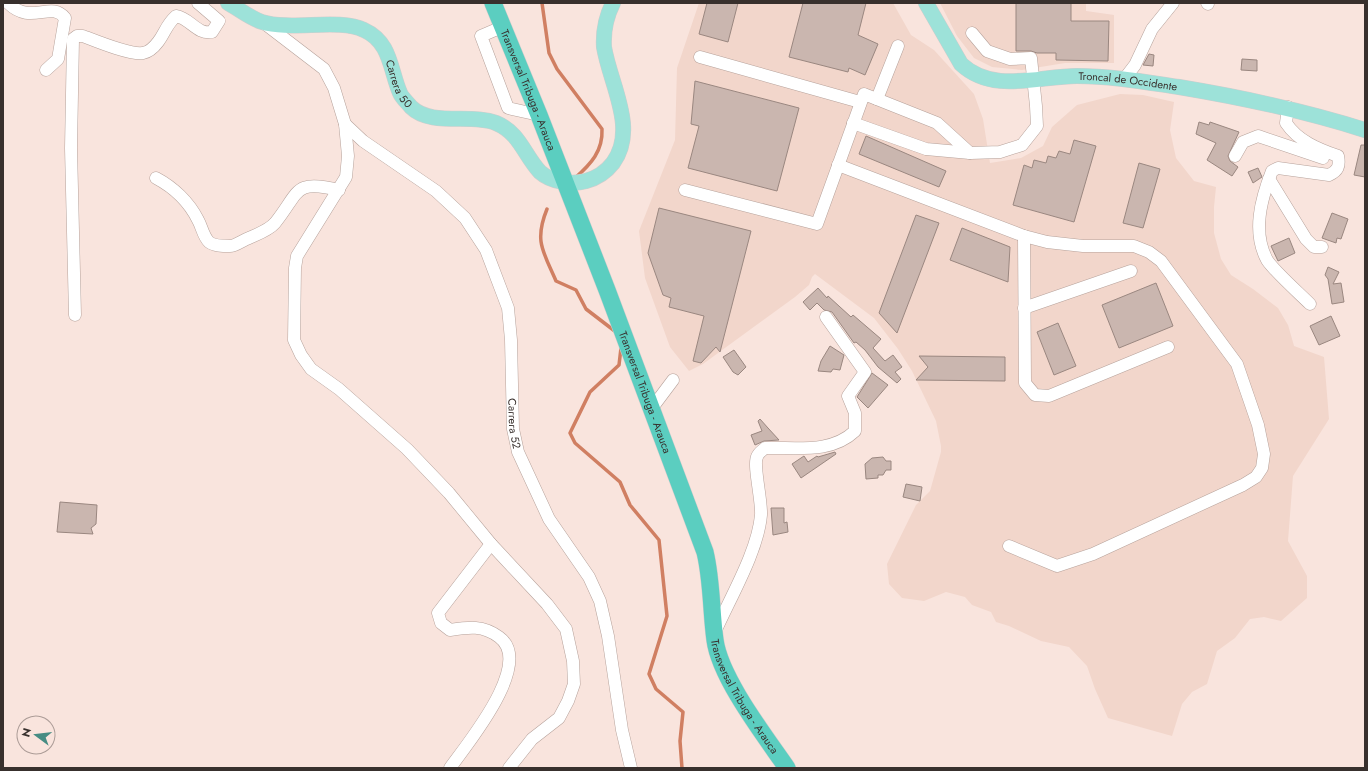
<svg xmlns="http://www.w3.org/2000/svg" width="1368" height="771" font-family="Jost,sans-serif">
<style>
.built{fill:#f2d6cb}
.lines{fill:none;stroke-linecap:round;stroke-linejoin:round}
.stream{stroke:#d07f62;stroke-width:3.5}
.building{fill:#cab6af;stroke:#9a8780}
.minor-casing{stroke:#b6a29b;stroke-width:13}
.major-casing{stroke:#cfcdcd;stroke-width:16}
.highway-casing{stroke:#cfcdcd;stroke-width:18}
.minor{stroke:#fff;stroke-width:12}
.major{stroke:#9de2d9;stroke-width:15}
.highway{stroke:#5bcec0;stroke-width:17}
.labels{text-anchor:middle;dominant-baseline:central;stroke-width:3;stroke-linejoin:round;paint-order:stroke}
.street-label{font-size:11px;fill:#38302d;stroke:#f9e4dd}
</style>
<rect width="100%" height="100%" fill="#f9e4dd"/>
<g class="built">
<path d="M699 3H893L911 35 934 50 974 94 983 119 990 163 1021 158 1043 146 1052 127 1077 105 1120 94 1143 95 1174 102 1170 130 1176 158 1194 181 1216 187 1214 207V233L1221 259 1231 275 1253 289 1278 308 1288 325 1294 346 1324 357 1329 419 1293 476 1288 541 1307 576V598L1281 621 1264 617 1250 619 1235 638 1217 651 1207 684 1192 692 1182 704 1172 736 1108 718 1095 689 1087 666 1069 647 1041 641 1009 626 996 622 991 612 972 605 965 597 946 592 924 601 902 598 889 584 887 564 916 505 930 491 941 452V446L936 421 912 371 898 349 874 318 815 274 812 277 809 285 795 297 703 364 689 371 670 347 645 278 639 231 675 140 677 68Z"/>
<path d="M940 3H1086V11L1114 15V63H1065L1022 70 992 67 974 58 957 36Z"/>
</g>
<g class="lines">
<g class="stream">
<path d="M542 3 549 53 557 69 602 129C603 151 591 164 575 178"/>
<path d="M547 209C534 241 543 251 556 281L576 290 586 309 616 332"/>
<path d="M621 348 619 365 590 392 570 433 575 443 620 482 630 505 659 540 667 616 649 674 656 689 683 712 680 741 682 768"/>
</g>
</g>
<g class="building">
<path d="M707 3H738L728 42 699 34Z"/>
<path d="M803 3H866L858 35 878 44 865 75 849 68 848 72 789 57Z"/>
<path d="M1016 3H1071V21H1109L1108 61 1056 60V53H1037L1031 51H1016Z"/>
<path d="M1149 54 1154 55 1153 66 1143 65Z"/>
<path d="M1242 59 1257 60V71L1241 70Z"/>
<path d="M695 81 799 108 777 191 688 168 699 126 691 124Z"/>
<path d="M1199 122 1209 125 1210 122 1239 132 1228 156 1230 161 1238 167 1232 176 1207 160 1216 143 1196 134Z"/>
<path d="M866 136 946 171 939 187 859 154Z"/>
<path d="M1074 140 1096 146 1074 222 1013 205 1024 165 1032 168 1034 160 1046 163 1048 156 1056 158 1059 151 1070 154Z"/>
<path d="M1361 145H1365V177L1354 175Z"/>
<path d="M1139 163 1160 169 1143 228 1123 223Z"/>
<path d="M1258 168 1262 177 1253 183 1248 172Z"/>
<path d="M659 208 751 231 720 352 716 347 701 363 693 361 704 316 669 307 671 298 663 295 648 253Z"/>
<path d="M1332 213 1348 219 1341 239 1337 238 1336 243 1322 238Z"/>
<path d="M916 215 939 223 897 333 879 313Z"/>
<path d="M962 228 1010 247 1008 282 950 260Z"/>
<path d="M1289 238 1295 253 1278 261 1271 246Z"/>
<path d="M1328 267 1339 272 1333 284 1341 283 1344 302 1332 304 1328 279 1325 275Z"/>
<path d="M1156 283 1173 326 1119 348 1102 305Z"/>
<path d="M818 288 827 298 828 296 851 317 853 315 881 339 873 348 885 361 893 355 902 367 895 372 901 379 897 383 878 367 865 350 856 342 854 343 832 312 824 310 817 303 810 310 803 302Z"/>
<path d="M1331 316 1340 336 1319 345 1310 326Z"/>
<path d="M1058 323 1076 366 1054 375 1037 332Z"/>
<path d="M830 346 844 355 840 370 833 369 831 372 818 371 821 361Z"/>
<path d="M734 350 746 367 738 375 733 372 723 357Z"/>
<path d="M919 356 1005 357V381L916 380 928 367Z"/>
<path d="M872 373 888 385 868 408 857 397Z"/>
<path d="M760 419 768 428 779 440 764 441 755 445 751 435 762 431 758 421Z"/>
<path d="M835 452 836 454 801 478 792 464 804 456 808 462 817 456 818 457Z"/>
<path d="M883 457 886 461H891V470H886L883 475H878V478L866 479 865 464 872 458Z"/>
<path d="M906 484 922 487 920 501 903 497Z"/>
<path d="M60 502 97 505 96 524 91 528 93 534 57 532Z"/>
<path d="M771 508H784V523L787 522 788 532 773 535Z"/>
</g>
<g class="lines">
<g class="minor-casing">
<g id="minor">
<path d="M8 3C31 26 51 0 65 18L58 59 46 70"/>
<path d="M1207 3 1208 4"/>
<path d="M264 23 324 69 334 88 345 124 348 156 346 177 297 256 295 268 294 340 301 355 311 369 339 389 407 449 449 493 491 544 547 604 566 629 573 661 574 684 568 701 559 718 532 739 509 768"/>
<path d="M502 27 481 36 508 108 539 115"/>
<path d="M700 57 860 102"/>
<path d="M1125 78 1135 65 1152 29 1173 3"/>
<path d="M877 99 898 46"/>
<path d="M1288 107 1286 123C1298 141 1318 149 1338 156 1340 166 1338 171 1329 175L1278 168 1272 171C1261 199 1252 232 1267 260 1274 271 1300 294 1310 304"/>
<path d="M853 123 926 149 970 153 1000 152 1022 145 1037 126 1036 106 1031 58 1010 59 987 51 972 33"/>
<path id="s1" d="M345 124 363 141 436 191 465 218 486 250 508 308 511 340 513 429 518 452 549 519 589 577 600 601 608 636 622 730 631 768"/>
<path d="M1235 156 1243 142 1258 136 1323 158"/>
<path d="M838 165 1024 236 1047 242 1083 246H1134L1149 252 1161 261 1237 364 1258 425 1264 454 1262 468 1256 477 1243 485 1093 554 1057 566 1009 546"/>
<path d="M156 178C173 187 189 202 198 220 202 227 203 236 209 242 214 246 223 246 230 246 236 246 243 240 249 238 258 234 269 230 275 223 300 192 293 179 339 190"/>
<path d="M1269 179 1306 239 1314 247H1322"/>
<path d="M685 190 817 224 864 94 937 123 970 153"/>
<path d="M1024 236 1025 383 1035 395 1049 396 1168 347"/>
<path d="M1024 308 1131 271"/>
<path d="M75 315 71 148 73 39 77 36H83C96 41 130 55 143 53 149 52 155 46 158 42 165 33 166 25 176 16 190 18 197 35 212 32L219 21 198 3"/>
<path d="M652 408 673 380"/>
<path d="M715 632C730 598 758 551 761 515 762 501 753 465 757 457 758 453 763 450 765 448 796 447 831 454 855 431V413L848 396 865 372 826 317"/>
<path d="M450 768C467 744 535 663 499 637 483 625 469 627 450 630L441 623 438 613 491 544"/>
</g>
</g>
<g class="major-casing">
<g id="major">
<path id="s2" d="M228 3C239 9 250 18 262 22 291 31 339 18 364 30 391 42 390 70 400 93 402 98 408 103 411 107 431 127 472 113 496 123 520 133 524 155 540 172 551 182 572 185 586 181 597 178 606 172 613 163 638 129 610 84 604 47 603 31 606 17 613 3"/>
<path id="s3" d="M926 3 961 64C993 94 1038 76 1077 76 1112 76 1145 82 1179 87 1245 98 1302 110 1365 130"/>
</g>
</g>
<g class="highway-casing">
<g id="highway">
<path id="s4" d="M493 3 539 115 607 290 705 552C712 581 711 611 715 640 720 678 765 736 787 768"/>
</g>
</g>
<use href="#minor" class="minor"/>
<use href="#major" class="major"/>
<use href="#highway" class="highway"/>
</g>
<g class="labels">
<g class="street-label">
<text stroke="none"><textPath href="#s2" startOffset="208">Carrera 50</textPath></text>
<text stroke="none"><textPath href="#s3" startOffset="242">Troncal de Occidente</textPath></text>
<text stroke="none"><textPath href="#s4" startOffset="94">Transversal Tribuga - Arauca</textPath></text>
<text stroke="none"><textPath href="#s4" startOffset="418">Transversal Tribuga - Arauca</textPath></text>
<text stroke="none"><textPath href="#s1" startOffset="369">Carrera 52</textPath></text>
<text stroke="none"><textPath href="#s4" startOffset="741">Transversal Tribuga - Arauca</textPath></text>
</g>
</g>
<rect width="1368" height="771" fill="none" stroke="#38302d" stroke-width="8"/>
<g transform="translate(36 735) rotate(285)"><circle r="19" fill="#f9e4dd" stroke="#ac9c97"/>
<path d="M0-3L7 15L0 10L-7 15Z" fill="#478c83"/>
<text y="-6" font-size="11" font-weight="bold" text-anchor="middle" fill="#38302d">N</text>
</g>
</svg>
